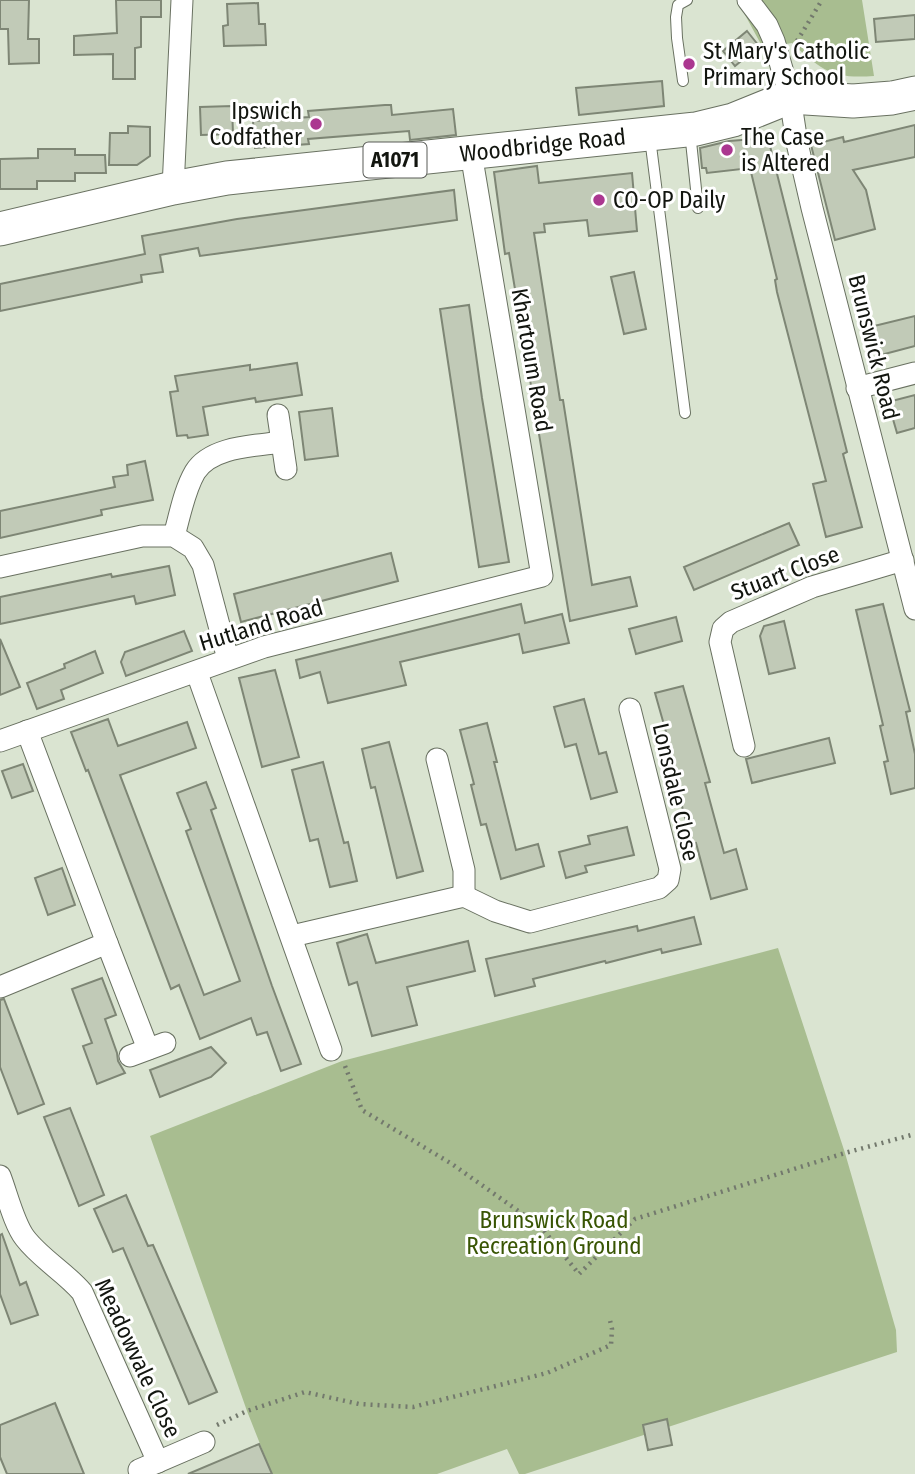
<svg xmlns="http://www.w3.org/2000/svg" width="915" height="1474" font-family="'Fira Sans Condensed',sans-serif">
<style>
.green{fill:#a8bd90}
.building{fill:#c1cab7;stroke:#7e8675;stroke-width:2}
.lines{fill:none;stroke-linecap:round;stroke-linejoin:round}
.service-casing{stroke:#697161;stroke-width:12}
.minor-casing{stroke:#697161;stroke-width:23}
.primary-casing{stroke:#697161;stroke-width:35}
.path{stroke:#73796d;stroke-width:4.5;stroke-dasharray:2 5;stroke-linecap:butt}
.service{stroke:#fff;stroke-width:10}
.minor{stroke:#fff;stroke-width:21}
.primary{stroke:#fff;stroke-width:33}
.poi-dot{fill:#ab3790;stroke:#fff;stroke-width:2.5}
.labels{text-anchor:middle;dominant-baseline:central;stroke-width:6;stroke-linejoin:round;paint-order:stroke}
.shield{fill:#fff;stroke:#595b57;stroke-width:2}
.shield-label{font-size:21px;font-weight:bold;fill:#12150f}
.poi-label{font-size:23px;fill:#12150f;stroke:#fff;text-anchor:start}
.street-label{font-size:23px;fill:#12150f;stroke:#fff}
.park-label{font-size:23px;fill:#395504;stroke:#fff}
</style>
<rect width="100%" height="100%" fill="#dae4d1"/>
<g class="green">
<path d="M743 0H862L874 76C833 79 822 71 792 43L763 48 744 13Z"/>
<path d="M778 948 845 1153 896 1330 897 1352 525 1474H519L507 1449 437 1474H272L247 1411 150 1136 342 1061Z"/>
</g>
<g class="building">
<path d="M0 0H29L28 39H39V63L9 64 8 29H0Z"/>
<path d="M116 0H161V17H141V47L135 48V79H113V54L74 55V36L117 33Z"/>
<path d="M258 3 259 24H265L266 45 224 46 223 26 228 25 227 4Z"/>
<path d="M915 15V39L876 42 874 19Z"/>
<path d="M747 31 759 46 735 66 723 51Z"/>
<path d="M662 81 664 106 579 115 576 88Z"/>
<path d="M385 105H391L392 115 453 109 456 135 410 140 409 131 308 139 309 144 255 148 253 121 309 117 308 111Z"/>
<path d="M232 106 233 134 201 135 200 107Z"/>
<path d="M915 125V157L853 170 866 190 875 229 835 240 811 145 843 137 844 142Z"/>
<path d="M128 126 150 127V156L137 165H109L110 133H128Z"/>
<path d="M768 138 847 452 843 454 862 527 826 537 813 484 826 481 777 292 775 280 777 279 750 168 707 173 706 168H702L700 148 729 141Z"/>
<path d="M38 149H75V155H105L106 173H75V181H37V189H0V159L38 158Z"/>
<path d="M537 166 539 183 632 173 637 231 589 236 587 220 544 224 545 232 534 233 560 400H563L592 585 630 577 637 606 570 621 509 253 505 254 494 172Z"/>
<path d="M454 190 457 220 200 256 198 248 160 255 163 272 141 275 142 282 0 311V284L145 254 142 236 237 219Z"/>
<path d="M634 272 646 329 624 334 611 277Z"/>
<path d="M469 305 482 398 509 562 479 567 440 309Z"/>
<path d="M915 316V346L877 356 870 327Z"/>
<path d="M297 363 302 395 256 402 255 398 203 407 208 435 188 438 187 435 177 436 170 392 178 391 175 376 250 365V370Z"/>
<path d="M915 395V428L897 433 888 402Z"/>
<path d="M332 408 338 456 305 460 299 412Z"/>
<path d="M145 461 153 500 101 510 102 515 0 538V511L115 487 113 477 128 475 127 465Z"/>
<path d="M789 523 799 545 694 590 684 567Z"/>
<path d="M391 553 398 581 241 622 234 594Z"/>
<path d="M169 566 175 595 136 604 134 596 0 624V597L111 574 112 577Z"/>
<path d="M521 604 525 623 562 614 569 643 523 653 519 634 400 662 406 685 328 703 320 672 300 678 296 660Z"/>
<path d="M883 604 910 711 906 712 915 754V788L891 794 884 762 888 761 880 726 883 725 856 610Z"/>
<path d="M676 617 682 641 636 654 629 629Z"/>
<path d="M784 621 795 668 769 674 760 636 764 626Z"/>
<path d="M184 631 192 651 126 676 121 662 125 652Z"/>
<path d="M0 639 20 687 0 695Z"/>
<path d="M95 651 103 673 61 690 64 699 37 709 27 683 65 668 64 664Z"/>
<path d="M275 670 299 757 262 767 239 678Z"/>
<path d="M683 686 710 782 705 783 724 853 736 849 747 889 711 899 696 843 692 844 678 791 673 793 660 749 670 746 655 693Z"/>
<path d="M584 699 599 754 606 752 617 792 591 799 576 744 565 747 554 707Z"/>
<path d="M108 719 118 746 187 722 196 748 120 775 204 995 240 981 186 831 191 829 177 793 206 782 216 808 211 810 272 986 301 1064 281 1071 267 1032 257 1035 251 1018 200 1039 179 985 171 989 88 770 86 771 71 732Z"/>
<path d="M487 723 497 762H494L516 850 538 844 544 866 501 879 486 824 481 825 471 785 474 784 460 730Z"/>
<path d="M829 738 835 763 752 783 746 759Z"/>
<path d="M389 742 423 871 397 878 375 787 371 788 362 749Z"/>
<path d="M323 762 344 843 348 842 357 881 330 887 318 839 310 841 292 770Z"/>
<path d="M23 764 33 791 12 798 2 771Z"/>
<path d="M627 827 634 855 585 866 587 872 566 878 559 852 590 844 588 836Z"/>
<path d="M62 868 75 905 48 915 35 878Z"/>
<path d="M694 917 701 944 662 953 661 949 606 963 605 961 533 979 535 986 495 996 486 959 637 926 638 931Z"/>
<path d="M367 934 376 963 468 941 475 971 407 987 417 1025 372 1036 357 982 349 985 337 943Z"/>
<path d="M102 978 116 1015 105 1019 117 1053 118 1061 125 1073 97 1084 83 1046 92 1043 72 989Z"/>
<path d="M4 999 44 1104 18 1114 0 1067V1000Z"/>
<path d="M211 1047 226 1063 211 1077 160 1097 150 1070Z"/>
<path d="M70 1108 104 1195 79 1206 44 1117Z"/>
<path d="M126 1195 148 1246 153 1245 217 1392 189 1404 123 1248 113 1252 94 1209Z"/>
<path d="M2 1234 20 1285 26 1282 38 1315 11 1324 0 1294V1235Z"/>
<path d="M55 1403 84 1474H7L0 1457V1425Z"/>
<path d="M667 1419 672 1445 648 1450 643 1425Z"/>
<path d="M259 1444 272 1474H188Z"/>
</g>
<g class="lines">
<g class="service-casing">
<g id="service">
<path d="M683 81 677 38 676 17 678 5 687 0"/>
<path d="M690 132 698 208"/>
<path d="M650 138 685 413"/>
</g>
</g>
<g class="minor-casing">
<g id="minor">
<path d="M748 0 767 25 774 41 790 97 797 143 812 208 915 609"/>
<path d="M173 188 182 0"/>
<path d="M857 388 915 373"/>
<path d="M278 415 286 469"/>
<path d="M174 536C180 515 184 491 195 472 211 446 255 446 282 442"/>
<path d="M0 567 142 536H174L193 548 203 565 228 659"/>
<path d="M197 673 331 1050"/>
<path d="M0 741 264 647 542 576 471 153"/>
<path d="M744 746 720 642 723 629 731 622 812 587 903 560"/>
<path d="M437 759 464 870V896"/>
<path d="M292 936 464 896 495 911 530 922 659 888 668 880 670 869 630 709"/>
<path d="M107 943 148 1049"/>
<path d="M0 987 107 943 27 731"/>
<path d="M130 1056 165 1043"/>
<path d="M0 1176C7 1194 14 1224 25 1238 41 1259 65 1272 82 1292L158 1462"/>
<path d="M139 1470 204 1442"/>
</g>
</g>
<g class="primary-casing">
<g id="primary">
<path id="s1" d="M0 229 173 188 227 178 696 129 733 120 790 97 853 101 892 98 915 93"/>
</g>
</g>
<g class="path">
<path d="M797 41 822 0"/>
<path d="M345 1066 362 1110 452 1164 541 1227 579 1274 635 1219 845 1153 915 1134"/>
<path d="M217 1425 247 1411 305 1392 359 1404 413 1407 547 1373 611 1345 612 1329 609 1316"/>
</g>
<use href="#service" class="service"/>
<use href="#minor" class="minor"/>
<use href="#primary" class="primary"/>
</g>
<g class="poi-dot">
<circle cx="689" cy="64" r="7"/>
<circle cx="316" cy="124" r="7"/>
<circle cx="727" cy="150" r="7"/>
<circle cx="599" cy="200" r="7"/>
</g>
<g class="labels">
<rect class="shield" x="363.5" y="142.5" width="63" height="35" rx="5"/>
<g class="shield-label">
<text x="395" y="160">A1071</text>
</g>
<g class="poi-label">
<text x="703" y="51">St Mary's Catholic<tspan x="703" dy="26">Primary School</tspan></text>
<text x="302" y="111" text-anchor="end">Ipswich<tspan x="302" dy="26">Codfather</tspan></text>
<text x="741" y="137">The Case<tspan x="741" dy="26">is Altered</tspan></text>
<text x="613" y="200">CO-OP Daily</text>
</g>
<g class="street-label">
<text stroke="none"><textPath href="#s1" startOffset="550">Woodbridge Road</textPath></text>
<text transform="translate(874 347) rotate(76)">Brunswick Road</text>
<text transform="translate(532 360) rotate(80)">Khartoum Road</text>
<text transform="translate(785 573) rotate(-21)">Stuart Close</text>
<text transform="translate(261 625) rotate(-17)">Hutland Road</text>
<text transform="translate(676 792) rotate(77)">Lonsdale Close</text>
<text transform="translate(138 1358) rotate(65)">Meadowvale Close</text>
</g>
<g class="park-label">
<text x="554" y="1220">Brunswick Road<tspan x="554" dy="26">Recreation Ground</tspan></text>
</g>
</g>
</svg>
